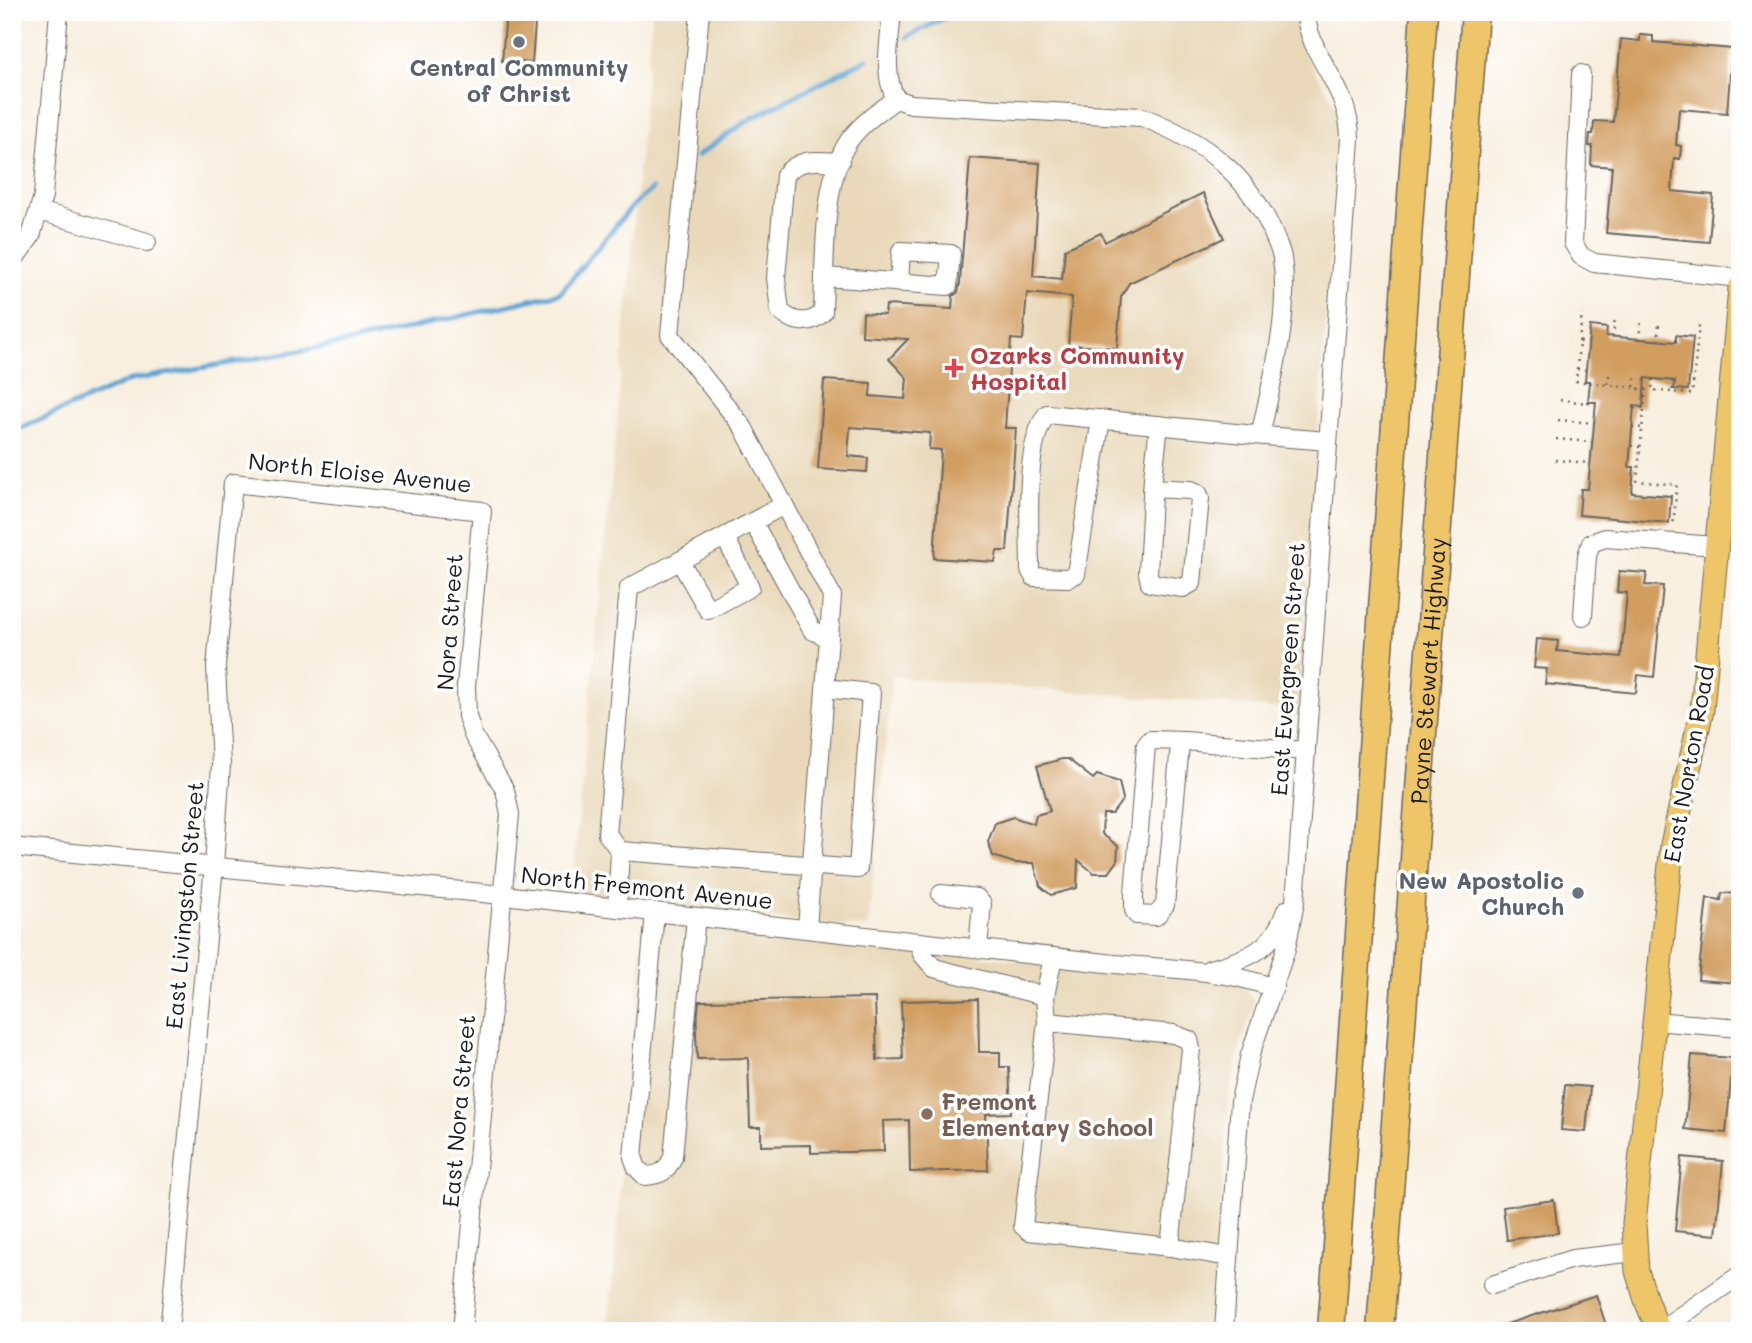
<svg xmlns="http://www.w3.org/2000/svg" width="1752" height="1343" font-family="Mali,sans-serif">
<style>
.built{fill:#e9d9ba}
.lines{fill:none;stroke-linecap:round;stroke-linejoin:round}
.stream{stroke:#5ca2d2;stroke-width:5}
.building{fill:#d19e61}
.minor-casing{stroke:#696660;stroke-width:20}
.major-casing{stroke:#696660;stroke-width:25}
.highway-casing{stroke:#696660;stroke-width:29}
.path{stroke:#696660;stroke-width:2.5;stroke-dasharray:2 5;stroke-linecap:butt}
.minor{stroke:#fff;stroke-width:18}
.major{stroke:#eec569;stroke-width:23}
.highway{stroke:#eec569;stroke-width:26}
.worship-dot{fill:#6b7280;stroke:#fff;stroke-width:2.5}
.health-dot{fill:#e0444e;stroke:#fff;stroke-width:2.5}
.education-dot{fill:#8d6e63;stroke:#fff;stroke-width:2.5}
.labels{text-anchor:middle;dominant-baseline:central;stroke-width:7;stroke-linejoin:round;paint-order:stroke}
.worship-label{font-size:23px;font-weight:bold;fill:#5b616d;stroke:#fff}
.health-label{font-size:23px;font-weight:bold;fill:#be3a42;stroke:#fff;text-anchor:start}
.street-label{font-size:23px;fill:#1c1c1c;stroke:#fff}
.education-label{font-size:23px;font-weight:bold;fill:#785e54;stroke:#fff;text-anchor:start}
</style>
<rect width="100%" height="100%" fill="#fff"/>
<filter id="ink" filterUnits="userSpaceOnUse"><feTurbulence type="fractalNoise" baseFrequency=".0143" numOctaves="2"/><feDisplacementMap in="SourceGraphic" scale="14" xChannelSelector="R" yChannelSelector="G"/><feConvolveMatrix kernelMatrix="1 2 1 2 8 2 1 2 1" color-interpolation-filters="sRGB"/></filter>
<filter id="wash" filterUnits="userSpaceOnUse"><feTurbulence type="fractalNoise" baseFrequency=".00686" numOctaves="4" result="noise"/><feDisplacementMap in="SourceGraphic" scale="28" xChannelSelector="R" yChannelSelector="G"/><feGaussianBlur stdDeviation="1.57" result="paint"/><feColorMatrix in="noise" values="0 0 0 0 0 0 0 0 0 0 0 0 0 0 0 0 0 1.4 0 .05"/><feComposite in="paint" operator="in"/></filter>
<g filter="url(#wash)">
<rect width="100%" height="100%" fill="#f8efdf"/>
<g class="built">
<path d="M652 12H1295L1300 42 1314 71 1330 95 1337 111 1339 133 1298 710 892 677 868 928 571 897 618 410Z"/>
<path d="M644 921 1179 978 1231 979 1242 984 1253 1000V1010L1241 1042 1229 1096 1212 1331H608Z"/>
</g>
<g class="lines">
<g class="stream">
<path d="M907 37 956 12"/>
<path d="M697 156 750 119 867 59"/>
<path d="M12 432 131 380 351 342 560 293 633 205 652 189"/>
</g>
</g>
<g id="blocks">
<g class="building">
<path d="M506 12H536L532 63 502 61Z"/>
<path d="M1640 35 1653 36V42L1732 49 1727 113 1679 109 1676 145 1681 146 1680 159 1674 158 1672 191 1713 195 1709 242 1606 233 1612 167 1591 165 1592 146H1589L1590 134H1593L1594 121 1613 122 1621 39 1640 41Z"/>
<path d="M970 158 1040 163 1033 276 1062 279 1065 249 1101 233 1105 242 1203 193 1224 238 1129 283 1121 297 1117 348 1068 345 1072 297 1027 293 1023 340 1011 339 1005 428H1016L1007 551H997L995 562 934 558 941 450 929 449 930 433 850 427 848 456 868 458 867 472 818 469 824 380 871 383 870 396 905 399 907 378 889 359 908 339 862 336 863 313 885 315 886 305 952 309 953 296 958 292 960 283Z"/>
<path d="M1590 326 1607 328 1606 336 1676 342V335L1693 337 1688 390 1674 389 1675 381 1645 378 1643 407 1634 406 1629 467H1634L1632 493 1671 496 1669 523 1579 515 1581 489H1588L1596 402H1588L1590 381H1585Z"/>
<path d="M1619 571 1647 573 1645 585 1663 586 1654 677 1638 675 1636 693 1545 684 1547 669 1534 668 1537 639 1558 641 1557 651 1621 657 1627 593 1617 592Z"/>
<path d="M1062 759H1068L1093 779 1097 775 1119 782 1123 799 1112 814H1103L1102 834 1118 846 1117 862 1109 873H1094L1078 860 1077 888 1051 895 1040 886 1034 863H1014L993 856 988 842 995 823 1013 817 1034 824 1036 815 1050 811 1037 766Z"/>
<path d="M1722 893 1740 894V983L1698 980 1707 898 1721 900Z"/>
<path d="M875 998 877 1060 903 1059 901 1001 978 999 979 1052H1000V1067H1009L1011 1113 986 1114 988 1170 910 1172 909 1120 883 1121 884 1151 811 1153V1145L761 1146V1127H750L748 1058 697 1059 696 1032 699 1001Z"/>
<path d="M1692 1055 1733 1058 1726 1133 1685 1129Z"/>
<path d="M1565 1085 1590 1087 1586 1132 1561 1130Z"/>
<path d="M1682 1157 1723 1161 1716 1235 1675 1231Z"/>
<path d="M1554 1200 1558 1233 1507 1240 1503 1207Z"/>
<path d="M1596 1295 1607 1328 1598 1331H1496L1495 1328Z"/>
</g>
</g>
</g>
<g filter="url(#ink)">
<use href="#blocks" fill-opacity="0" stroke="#696660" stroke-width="2"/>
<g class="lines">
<g class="minor-casing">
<g id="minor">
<path d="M700 12 670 335 743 427 832 596 807 929"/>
<path d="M892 12C890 41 882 73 896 99L911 104 1142 117C1201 140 1248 173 1273 233 1276 241 1281 250 1282 258 1290 314 1274 372 1262 427L1265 436 1328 441"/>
<path d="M1581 74 1573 243 1581 256 1594 263 1740 278"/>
<path d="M840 162C817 161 800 157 785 175L776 278 780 311C793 323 810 326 823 312 825 265 822 189 845 147 856 127 878 112 896 99"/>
<path d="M39 211 147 242"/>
<path d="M12 262 31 236 43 196 59 12"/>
<path d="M825 277 948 286 951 254 901 251 899 283"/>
<path d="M1101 419 1076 574 1068 578 1034 577 1030 570C1030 529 1023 445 1047 414L1265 436"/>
<path d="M1152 488 1191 490 1198 493 1200 498 1192 583 1183 588 1150 583 1148 573 1153 477 1159 425"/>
<path d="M753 522 812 630 829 638"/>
<path d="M680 561 708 610 750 587 725 537"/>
<path d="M1583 616 1587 556 1591 543 1605 538 1716 546"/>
<path d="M1185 741 1150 740 1146 745 1134 893V910L1137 915 1156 916 1165 905 1180 745 1185 741 1306 751"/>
<path d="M12 847 503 895 1115 964C1168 969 1223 969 1274 988"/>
<path d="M620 851 858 869 871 693 825 688"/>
<path d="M941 894 977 898 982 904 978 948"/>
<path d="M617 908 620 851 607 834 629 588 784 505"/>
<path d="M655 912 633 1157 637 1168 645 1176C661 1175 666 1172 673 1157L696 917"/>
<path d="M920 942 922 954 934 968 1045 996"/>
<path d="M1053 957 1045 996 1047 1022 1174 1034 1189 1040 1191 1049 1170 1247 1229 1257"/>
<path d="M1210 969C1248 959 1273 950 1286 910"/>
<path d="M1653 1021 1740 1028"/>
<path d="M1047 1022 1023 1226 1029 1231 1170 1247"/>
<path d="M1492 1285 1572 1259 1636 1252"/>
<path d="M169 1331 214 866 221 765 216 667 233 483 482 511 466 686 467 716 473 735 505 790 510 814 462 1331"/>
<path d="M1224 1331 1240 1101 1250 1055 1286 949 1295 902 1350 139C1350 86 1311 62 1305 12"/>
<path d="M1659 1331 1740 1275"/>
</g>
</g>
<g class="major-casing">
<path id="major" d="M1659 1331 1647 1303 1637 1271 1634 1223 1672 845 1702 710 1740 288"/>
</g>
<g class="highway-casing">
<g id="highway">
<path d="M1331 1331 1424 12"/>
<path id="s1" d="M1380 1331 1475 12"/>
</g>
</g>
<g class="path">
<path d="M1613 337 1615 317"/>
<path d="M1639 339 1641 320"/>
<path d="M1658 341 1659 321"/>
<path d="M1579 342 1582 314"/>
<path d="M1577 369 1579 342H1588"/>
<path d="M1586 370 1577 369 1576 381 1608 385"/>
<path d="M1609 375 1608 385 1634 388"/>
<path d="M1635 378 1634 388 1652 390"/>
<path d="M1653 379 1652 390 1672 392"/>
<path d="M1673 381 1672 392 1692 394 1699 325"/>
<path d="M1646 389 1637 481 1677 485 1673 527"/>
<path d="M1560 400 1596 404"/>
<path d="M1634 408H1645"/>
<path d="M1558 420 1594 423"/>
<path d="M1632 427 1643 428"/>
<path d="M1556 439 1592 442"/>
<path d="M1631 446 1641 447"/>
<path d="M1555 460 1590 463"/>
</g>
<use href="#minor" class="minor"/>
<use href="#major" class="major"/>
<use href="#highway" class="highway"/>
</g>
</g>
<g class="worship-dot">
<circle cx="519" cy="42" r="7"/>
<circle cx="1578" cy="893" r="7"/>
</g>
<path class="health-dot" d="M950.5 357.5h7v7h7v7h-7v7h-7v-7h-7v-7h7z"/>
<circle class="education-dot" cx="927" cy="1114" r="7"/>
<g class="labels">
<g class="worship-label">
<text x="519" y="67">Central Community<tspan x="519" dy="26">of Christ</tspan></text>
<text x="1564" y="880" text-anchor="end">New Apostolic<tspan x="1564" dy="26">Church</tspan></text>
</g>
<g class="health-label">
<text x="970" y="355">Ozarks Community<tspan x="970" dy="26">Hospital</tspan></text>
</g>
<g class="street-label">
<text transform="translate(360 472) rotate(6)">North Eloise Avenue</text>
<text transform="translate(449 622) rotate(-86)">Nora Street</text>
<text transform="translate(1287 669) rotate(-86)">East Evergreen Street</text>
<text stroke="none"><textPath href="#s1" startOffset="662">Payne Stewart Highway</textPath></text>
<text transform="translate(1688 764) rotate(-80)">East Norton Road</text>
<text transform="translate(647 887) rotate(6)">North Fremont Avenue</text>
<text transform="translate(184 905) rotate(-85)">East Livingston Street</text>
<text transform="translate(458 1111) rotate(-85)">East Nora Street</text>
</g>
<g class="education-label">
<text x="941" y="1101">Fremont<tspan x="941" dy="26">Elementary School</tspan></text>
</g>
</g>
<rect width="1752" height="1343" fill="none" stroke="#fff" stroke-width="42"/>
</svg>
